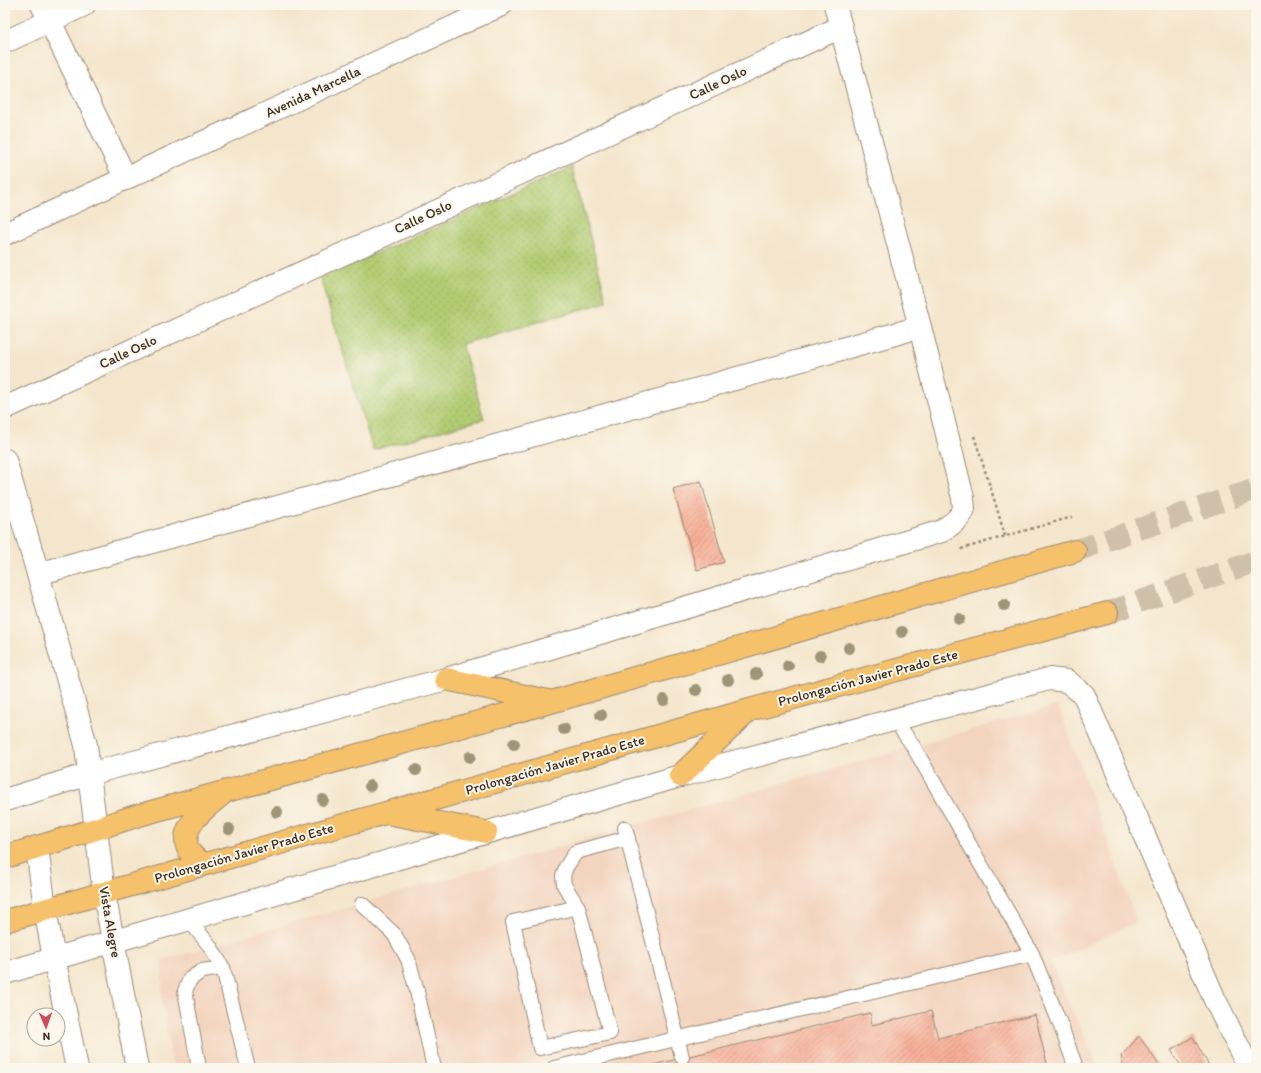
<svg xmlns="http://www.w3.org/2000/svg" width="1261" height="1073" font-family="Itim,sans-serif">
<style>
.built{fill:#f3d4be}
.park{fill:url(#park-dots);stroke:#767b48}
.building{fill:url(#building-hatch)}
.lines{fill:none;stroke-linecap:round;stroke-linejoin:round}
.primary-tunnel{stroke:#cfc0a9;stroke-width:22;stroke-dasharray:22 11;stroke-linecap:butt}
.service-casing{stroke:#988875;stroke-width:16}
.minor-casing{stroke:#988875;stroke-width:24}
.tertiary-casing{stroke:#988875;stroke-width:24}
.primary-casing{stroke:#988875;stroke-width:24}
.path{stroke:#988875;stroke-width:2.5;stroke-dasharray:3 3;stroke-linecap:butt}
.service{stroke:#fff;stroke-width:14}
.minor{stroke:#fff;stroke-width:22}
.tertiary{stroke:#fff;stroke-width:22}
.primary{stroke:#f5c16b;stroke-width:22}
.tree{fill:#9e9578}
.labels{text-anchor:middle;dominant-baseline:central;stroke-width:4;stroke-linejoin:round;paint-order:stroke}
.street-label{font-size:14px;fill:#3b2a1e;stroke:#fbf7ec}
</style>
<defs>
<pattern id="park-dots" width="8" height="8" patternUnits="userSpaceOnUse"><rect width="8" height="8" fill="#b1cc72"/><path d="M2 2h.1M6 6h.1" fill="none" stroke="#99af62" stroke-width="1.8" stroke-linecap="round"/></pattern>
<pattern id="building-hatch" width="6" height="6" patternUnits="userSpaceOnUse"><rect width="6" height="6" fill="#f7af97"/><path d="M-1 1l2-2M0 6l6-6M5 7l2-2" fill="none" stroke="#c98f7b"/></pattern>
</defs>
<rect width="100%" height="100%" fill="#fbf7ec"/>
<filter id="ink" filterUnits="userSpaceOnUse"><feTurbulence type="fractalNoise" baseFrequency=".025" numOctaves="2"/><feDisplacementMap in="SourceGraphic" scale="8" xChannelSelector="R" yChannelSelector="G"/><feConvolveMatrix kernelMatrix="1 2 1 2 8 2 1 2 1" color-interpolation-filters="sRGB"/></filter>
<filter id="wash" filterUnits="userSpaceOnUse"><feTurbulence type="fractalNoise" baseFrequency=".012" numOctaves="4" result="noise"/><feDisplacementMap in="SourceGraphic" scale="16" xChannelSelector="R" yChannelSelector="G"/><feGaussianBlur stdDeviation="0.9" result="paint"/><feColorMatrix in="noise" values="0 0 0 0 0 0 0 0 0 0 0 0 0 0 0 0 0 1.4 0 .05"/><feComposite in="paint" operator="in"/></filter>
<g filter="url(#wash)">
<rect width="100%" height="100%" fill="#f4e6cc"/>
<path class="built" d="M1058 705 1137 922 1050 962 1099 1068H173L162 1003V960Z"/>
<path class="park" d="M572 167 607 302 462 344 484 419 373 450 320 278Z"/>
<g id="blocks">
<g class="building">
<path d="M701 481 724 562 697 570 673 489Z"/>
<path d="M931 1011 938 1038 1035 1015 1048 1068H640L870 1013 872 1025Z"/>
<path d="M1139 1036 1161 1068H1124L1121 1056Z"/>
<path d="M1193 1037 1210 1068H1182L1171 1050Z"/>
</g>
</g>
</g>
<g filter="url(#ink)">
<use href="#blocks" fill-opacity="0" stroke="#988875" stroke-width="1"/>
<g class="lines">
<g class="primary-tunnel">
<path d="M1075 551 1256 489"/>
<path d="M1107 613 1256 561"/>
</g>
<g class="service-casing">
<g id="service">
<path d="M895 720 913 746 1032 954 1059 1021 1076 1068"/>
<path d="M625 828 682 1057"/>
<path d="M362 904 394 934 408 959 417 991 434 1068"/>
<path d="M578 907 513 922 540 1048 610 1033 578 907 564 885 563 876 566 867 576 852 628 838"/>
<path d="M188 919 210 946 223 968 248 1068"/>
<path d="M199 1068 185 991 190 979 202 971 223 968"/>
<path d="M554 1068 1032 954"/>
</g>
</g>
<g class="minor-casing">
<g id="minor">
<path d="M42 5 126 179"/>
<path d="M5 42 84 5"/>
<path d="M5 234 501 5"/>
<path d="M5 408 841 27"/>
<path d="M5 460 38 574 86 745 89 774"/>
<path d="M38 574 920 327"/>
<path d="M446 679 942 531C949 526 962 518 964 508 964 505 963 501 963 498L920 327 835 5"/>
</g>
</g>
<g class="tertiary-casing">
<g id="tertiary">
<path d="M89 774 104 893 137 1068"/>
<path d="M5 800 89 774 446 679"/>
<path d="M37 847 45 909 54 958 77 1068"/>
<path d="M5 973 680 776 1049 679 1067 681 1084 695 1215 1000 1249 1068"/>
</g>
</g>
<g class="primary-casing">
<g id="primary">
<path d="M446 679 548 701"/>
<path d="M680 776 747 712"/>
<path d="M392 814 486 832"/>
<path d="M5 857 96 829 136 816 551 702 1075 551"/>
<path d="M206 864C198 861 193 858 189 851 177 828 205 808 221 795"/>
<path d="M5 921 749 710 1107 613"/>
</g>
</g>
<g class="path">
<path d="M974 436 995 502 1005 536"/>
<path d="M1254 459 1256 458"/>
<path d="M961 549 1072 517"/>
</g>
<use href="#service" class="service"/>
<use href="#minor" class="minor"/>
<use href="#tertiary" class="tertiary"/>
<use href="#primary" class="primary"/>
</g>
<g class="tree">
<circle cx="1004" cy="605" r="6"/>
<circle cx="959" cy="619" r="6"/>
<circle cx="902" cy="632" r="6"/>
<circle cx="849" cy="648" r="6"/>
<circle cx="820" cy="656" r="6"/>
<circle cx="788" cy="666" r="6"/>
<circle cx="756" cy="674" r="6"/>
<circle cx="728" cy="680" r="6"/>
<circle cx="696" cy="690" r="6"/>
<circle cx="664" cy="700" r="6"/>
<circle cx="601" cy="715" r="6"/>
<circle cx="564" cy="729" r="6"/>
<circle cx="514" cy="744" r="6"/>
<circle cx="470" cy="757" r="6"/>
<circle cx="416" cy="770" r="6"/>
<circle cx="370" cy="786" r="6"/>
<circle cx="323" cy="800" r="6"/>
<circle cx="277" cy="812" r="6"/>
<circle cx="229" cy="829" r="6"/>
</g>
</g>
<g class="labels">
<g class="street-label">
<text transform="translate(718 83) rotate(-25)">Calle Oslo</text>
<text transform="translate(313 92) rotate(-25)">Avenida Marcella</text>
<text transform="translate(423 217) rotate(-25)">Calle Oslo</text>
<text transform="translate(128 352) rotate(-25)">Calle Oslo</text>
<text transform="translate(868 678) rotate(-15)">Prolongación Javier Prado Este</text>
<text transform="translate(555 765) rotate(-16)">Prolongación Javier Prado Este</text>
<text transform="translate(244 853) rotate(-16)">Prolongación Javier Prado Este</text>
<text transform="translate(110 922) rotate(80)">Vista Alegre</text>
</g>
</g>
<rect width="1261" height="1073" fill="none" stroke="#fbf7ec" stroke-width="20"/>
<g transform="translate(46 1027) rotate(178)"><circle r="19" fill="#fbf7ec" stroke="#aea59a"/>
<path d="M0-3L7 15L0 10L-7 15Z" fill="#d1495b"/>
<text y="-6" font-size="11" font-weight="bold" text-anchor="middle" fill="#3b2a1e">N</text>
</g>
</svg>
